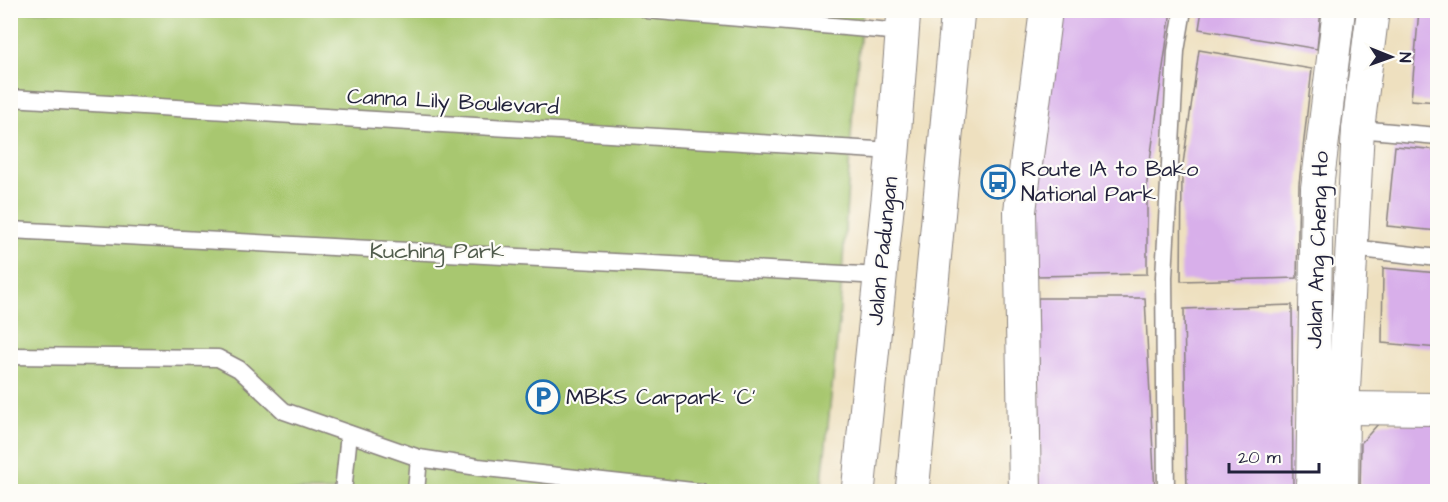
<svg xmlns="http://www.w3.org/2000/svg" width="1448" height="502" font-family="'Architects Daughter',sans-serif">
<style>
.green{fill:#a8c76f;stroke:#657455;stroke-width:1.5}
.building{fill:#d8afea}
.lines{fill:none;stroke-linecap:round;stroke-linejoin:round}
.lane-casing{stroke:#88817d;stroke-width:19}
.street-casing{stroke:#88817d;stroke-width:34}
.secondary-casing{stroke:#88817d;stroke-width:35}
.lane{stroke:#fff;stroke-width:16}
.street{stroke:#fff;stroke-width:32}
.secondary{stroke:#fff;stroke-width:33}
.labels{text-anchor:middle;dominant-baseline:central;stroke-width:4.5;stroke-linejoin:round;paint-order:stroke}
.street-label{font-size:22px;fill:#22223b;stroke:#fdfcf7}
.poi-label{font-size:22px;fill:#22223b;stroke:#fdfcf7;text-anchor:start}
.park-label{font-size:22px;fill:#515c4d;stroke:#fdfcf7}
</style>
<rect width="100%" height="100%" fill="#fdfcf7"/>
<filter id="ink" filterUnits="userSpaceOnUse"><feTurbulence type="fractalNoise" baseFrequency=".0167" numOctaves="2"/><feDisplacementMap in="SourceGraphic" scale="12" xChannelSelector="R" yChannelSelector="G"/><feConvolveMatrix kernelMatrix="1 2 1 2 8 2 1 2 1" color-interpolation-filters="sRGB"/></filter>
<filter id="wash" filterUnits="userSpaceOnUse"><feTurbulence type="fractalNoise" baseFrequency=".008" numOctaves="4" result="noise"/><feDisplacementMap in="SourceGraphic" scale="24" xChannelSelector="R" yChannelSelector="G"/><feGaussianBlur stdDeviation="1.35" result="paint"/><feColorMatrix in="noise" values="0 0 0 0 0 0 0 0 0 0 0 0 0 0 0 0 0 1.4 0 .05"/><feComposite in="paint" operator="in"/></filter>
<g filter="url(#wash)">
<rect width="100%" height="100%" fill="#eee0bf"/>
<path class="green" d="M10 11H863L853 107 839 322 821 491H11Z"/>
<g id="blocks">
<g class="building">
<path d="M1053 10H1171L1147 182V274L1035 276V181Z"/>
<path d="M1202 10H1321L1317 49 1199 29Z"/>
<path d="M1419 10H1438V102L1411 100Z"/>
<path d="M1199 50 1312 69 1299 184 1297 278 1181 281 1182 171Z"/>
<path d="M1395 146 1438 150V231L1387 226Z"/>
<path d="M1383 268 1438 273V348L1382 343Z"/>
<path d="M1038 298H1145L1155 492H1038L1040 448Z"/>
<path d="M1292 305 1293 492H1187L1184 309Z"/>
<path d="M1379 423H1438V492H1360L1361 443Z"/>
</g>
</g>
</g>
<g filter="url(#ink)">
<use href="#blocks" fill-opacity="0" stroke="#88817d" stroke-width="1.5"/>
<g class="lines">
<g class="lane-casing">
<g id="lane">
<path d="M647 10 902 32"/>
<path d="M10 98 893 151"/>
<path d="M1358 129 1438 136"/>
<path d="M10 230 881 276"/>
<path d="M1352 248 1438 258"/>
<path d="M10 356 218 358 239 369 284 411 419 458 478 467 701 492"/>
<path d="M343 492 349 434"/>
<path d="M416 492 419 458"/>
<path d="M1166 492 1164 277 1176 51 1183 10"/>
</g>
</g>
<g class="street-casing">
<g id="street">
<path d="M1343 408 1438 409"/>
<path d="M1025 492 1020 211 1046 10"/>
<path d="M1312 492 1317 188 1339 10"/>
<path d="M1342 492 1343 408 1358 129 1373 10"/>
</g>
</g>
<g class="secondary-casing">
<g id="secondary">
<path d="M858 492 893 151 904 10"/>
<path d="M912 492 958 10"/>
</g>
</g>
<use href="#lane" class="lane"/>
<use href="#street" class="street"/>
<use href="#secondary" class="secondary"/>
</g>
</g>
<defs>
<g id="bus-ring" transform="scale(1.725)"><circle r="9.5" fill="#fdfcf7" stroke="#1f6fb2" stroke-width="1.5"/><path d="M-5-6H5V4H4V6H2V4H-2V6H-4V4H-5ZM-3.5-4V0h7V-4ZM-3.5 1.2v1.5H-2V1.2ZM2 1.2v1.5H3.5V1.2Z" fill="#1f6fb2"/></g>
<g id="parking-ring" transform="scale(1.725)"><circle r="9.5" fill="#fdfcf7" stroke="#1f6fb2" stroke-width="1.5"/><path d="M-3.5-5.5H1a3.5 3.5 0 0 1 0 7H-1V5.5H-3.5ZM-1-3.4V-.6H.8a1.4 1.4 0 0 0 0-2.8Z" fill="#1f6fb2"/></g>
</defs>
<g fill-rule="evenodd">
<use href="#bus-ring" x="998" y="182"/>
<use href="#parking-ring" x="543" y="397"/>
</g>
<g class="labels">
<g class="street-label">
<text transform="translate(453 102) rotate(3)">Canna Lily Boulevard</text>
<text transform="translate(1318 250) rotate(-88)">Jalan Ang Cheng Ho</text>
<text transform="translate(883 251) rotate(-84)">Jalan Padungan</text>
</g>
<g class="poi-label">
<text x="1021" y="169">Route 1A to Bako<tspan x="1021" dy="25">National Park</tspan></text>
<text x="566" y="397">MBKS Carpark 'C'</text>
</g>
<g class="park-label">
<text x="437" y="251">Kuching Park</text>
</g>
</g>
<rect width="1448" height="502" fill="none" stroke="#fdfcf7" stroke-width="36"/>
<g transform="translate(1391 57) rotate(91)" stroke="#fdfcf7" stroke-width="4.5" paint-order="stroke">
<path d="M0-4.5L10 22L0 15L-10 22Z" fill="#22223b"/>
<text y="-9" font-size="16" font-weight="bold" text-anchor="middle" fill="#22223b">N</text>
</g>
<path d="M1229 463v9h90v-9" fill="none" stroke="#22223b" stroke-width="3"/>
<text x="1238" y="463" font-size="18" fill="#22223b" stroke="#fdfcf7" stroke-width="4.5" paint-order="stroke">20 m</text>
</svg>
